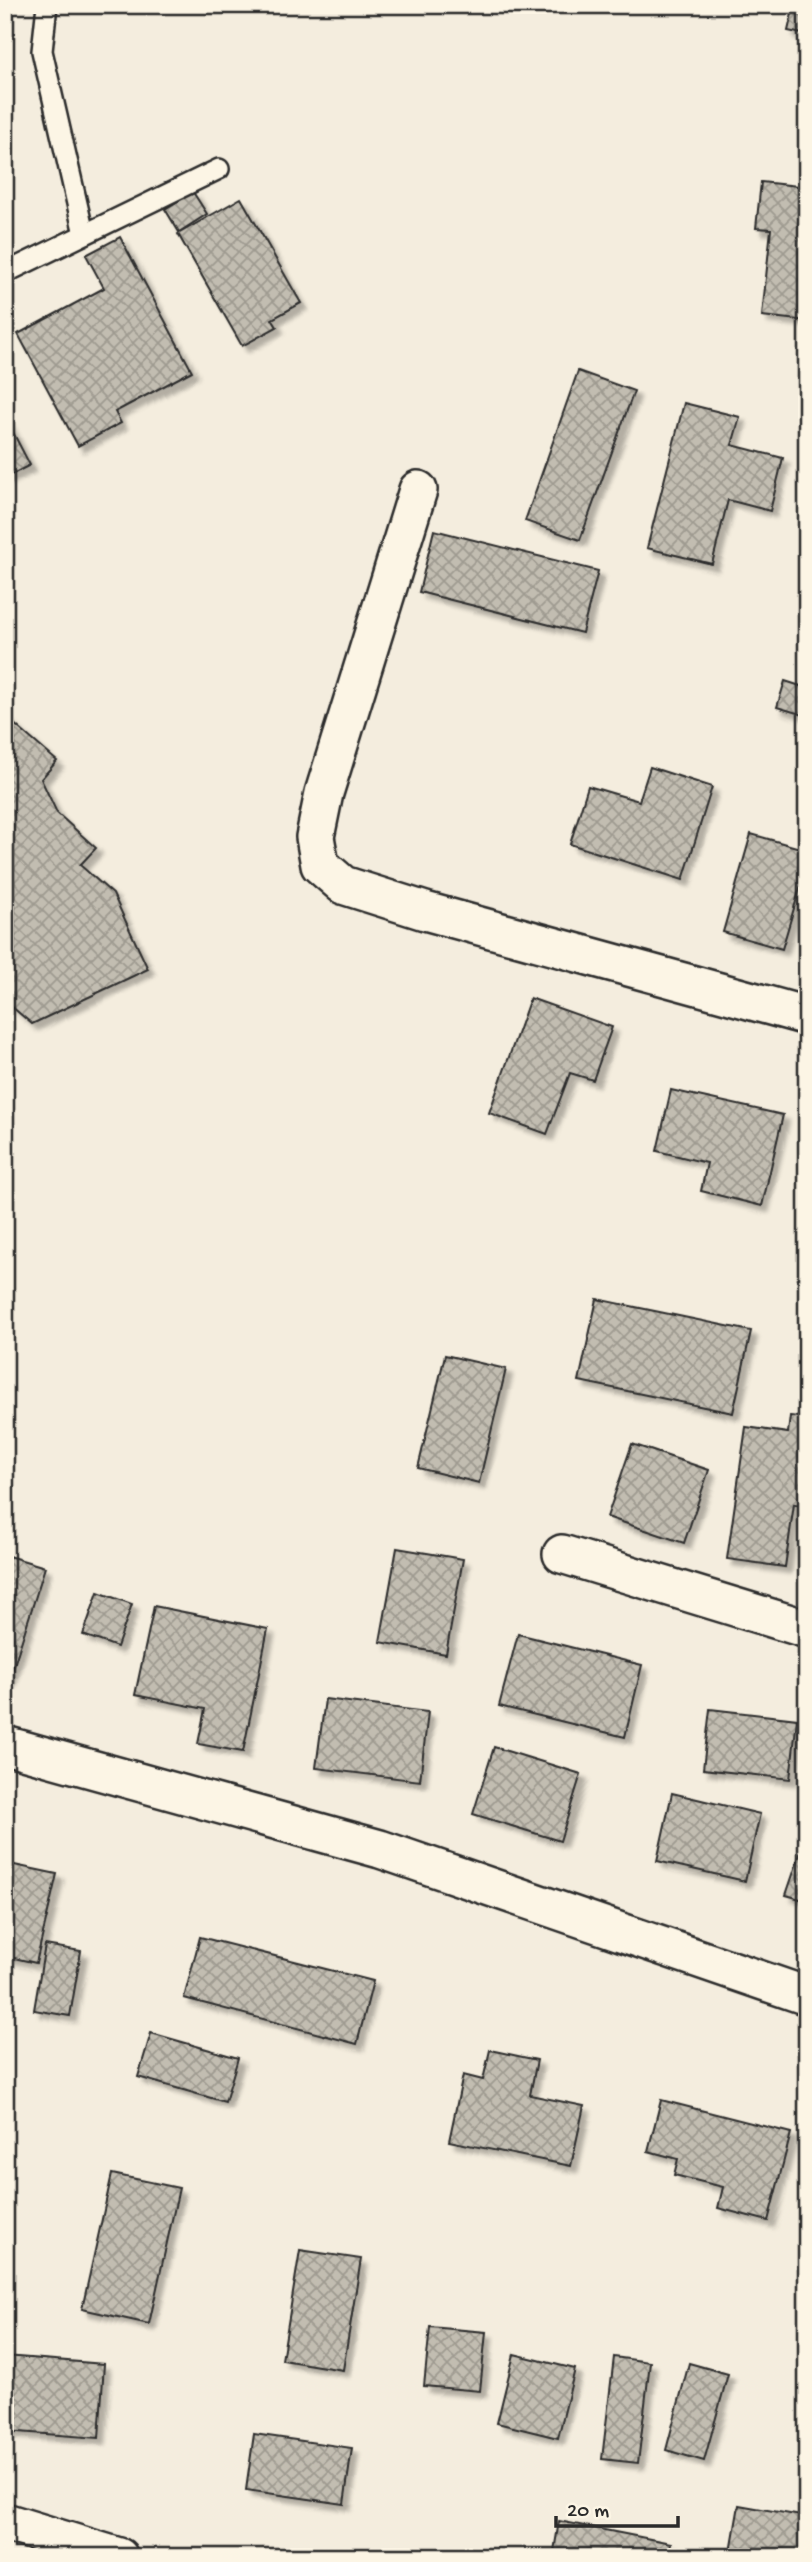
<svg xmlns="http://www.w3.org/2000/svg" width="812" height="2562" font-family="'Gochi Hand',sans-serif">
<style>
.building{fill:url(#building-cross-hatch);stroke:#2b2b2b;stroke-width:2;filter:url(#shadow)}
.lines{fill:none;stroke-linecap:round;stroke-linejoin:round}
.lane-casing{stroke:#2b2b2b;stroke-width:24}
.street-casing{stroke:#2b2b2b;stroke-width:42}
.lane{stroke:#fcf5e5;stroke-width:19}
.street{stroke:#fcf5e5;stroke-width:37}
</style>
<defs>
<pattern id="building-cross-hatch" width="8" height="8" patternUnits="userSpaceOnUse" patternTransform="scale(1.75)"><rect width="8" height="8" fill="#c2bdb1"/><path d="M0 0l8 8M0 8l8-8" fill="none" stroke="#9e9a90"/></pattern>
<filter id="shadow"><feDropShadow dx="6" dy="6" stdDeviation="2" flood-color="#0004"/></filter>
</defs>
<rect width="100%" height="100%" fill="#f4edde"/>
<filter id="ink" filterUnits="userSpaceOnUse"><feTurbulence type="fractalNoise" baseFrequency=".0143" numOctaves="2"/><feDisplacementMap in="SourceGraphic" scale="14" xChannelSelector="R" yChannelSelector="G"/><feConvolveMatrix kernelMatrix="1 2 1 2 8 2 1 2 1" color-interpolation-filters="sRGB"/></filter>
<g filter="url(#ink)">
<g class="building">
<path d="M794 5H807V35L788 31Z"/>
<path d="M761 182 807 187V321L762 316 771 229 756 228Z"/>
<path d="M193 192 207 214 179 232 165 209Z"/>
<path d="M241 198 301 303 272 319 277 327 242 346 178 234Z"/>
<path d="M120 237 192 371 115 412 121 423 78 446 18 334 104 288 86 255Z"/>
<path d="M578 371 634 391 580 540 525 521Z"/>
<path d="M684 403 740 417 732 445 783 458 770 511 728 500 712 564 647 548Z"/>
<path d="M5 417 30 465 5 478Z"/>
<path d="M434 530 598 571 582 633 419 592Z"/>
<path d="M785 681 807 688V716L777 707Z"/>
<path d="M5 716 57 761 41 779 57 813 96 848 80 865 113 894 148 969 32 1024 5 1001Z"/>
<path d="M650 767 712 787 683 880 570 844 588 786 639 801Z"/>
<path d="M751 834 807 850V864L782 949 723 932Z"/>
<path d="M530 998 612 1027 593 1080 570 1073 547 1134 489 1113Z"/>
<path d="M671 1090 783 1115 762 1206 701 1191 707 1163 657 1151Z"/>
<path d="M597 1299 751 1331 733 1413 579 1381Z"/>
<path d="M445 1355 506 1369 479 1483 418 1468Z"/>
<path d="M790 1416 807 1418V1506L794 1504 785 1567 727 1559 746 1427 788 1433Z"/>
<path d="M632 1444 709 1470 684 1543 607 1517Z"/>
<path d="M397 1548 463 1559 446 1654 380 1642Z"/>
<path d="M5 1555 45 1567 9 1681 5 1680Z"/>
<path d="M98 1592 132 1604 117 1647 83 1635Z"/>
<path d="M154 1606 268 1629 243 1752 198 1744 205 1709 135 1695Z"/>
<path d="M518 1634 642 1665 625 1737 499 1706Z"/>
<path d="M325 1699 428 1712 420 1781 316 1768Z"/>
<path d="M710 1709 797 1719 790 1779 703 1769Z"/>
<path d="M494 1747 581 1774 560 1841 473 1814Z"/>
<path d="M672 1793 760 1814 745 1881 657 1861Z"/>
<path d="M807 1833V1901L786 1895Z"/>
<path d="M5 1863 57 1874 36 1963 5 1956Z"/>
<path d="M200 1937 373 1981 357 2044 184 1998Z"/>
<path d="M45 1945 81 1951 70 2016 34 2010Z"/>
<path d="M151 2033 238 2058 225 2102 138 2077Z"/>
<path d="M490 2050 537 2060 530 2095 584 2106 571 2166 449 2141 463 2075 483 2080Z"/>
<path d="M661 2100 791 2133 768 2221 718 2208 723 2187 674 2175 678 2159 648 2151Z"/>
<path d="M112 2174 179 2188 149 2324 82 2309Z"/>
<path d="M300 2250 361 2259 343 2370 282 2360Z"/>
<path d="M430 2327 486 2332 480 2391 424 2386Z"/>
<path d="M514 2354 575 2369 558 2438 497 2423Z"/>
<path d="M5 2356 104 2364 99 2438 5 2431Z"/>
<path d="M614 2357 650 2362 638 2463 602 2459Z"/>
<path d="M689 2363 728 2374 704 2461 666 2450Z"/>
<path d="M254 2434 352 2448 344 2504 246 2490Z"/>
<path d="M739 2505 807 2517 802 2557H730Z"/>
<path d="M559 2521 671 2543 668 2557H553Z"/>
</g>
<g class="lines">
<g class="lane-casing">
<g id="lane">
<path d="M47 5 42 51 84 234"/>
<path d="M5 273 219 169"/>
</g>
</g>
<g class="street-casing">
<g id="street">
<path d="M418 490 324 793 315 837 320 865 343 885 425 911 807 1016"/>
<path d="M562 1554 807 1629"/>
<path d="M5 1745 380 1849 807 1996"/>
<path d="M5 2522 119 2557"/>
</g>
</g>
<use href="#lane" class="lane"/>
<use href="#street" class="street"/>
</g>
</g>
<rect width="812" height="2562" fill="none" stroke="#fcf5e5" stroke-width="28"/>
<rect x="14" y="14" width="784" height="2534" fill="none" stroke="#2b2b2b" stroke-width="2.5" filter="url(#ink)"/>
<path d="M556 2516v10h122v-10" fill="none" stroke="#2b2b2b" stroke-width="3.5"/>
<text x="567" y="2516" font-size="21" fill="#2b2b2b" stroke="#fcf5e5" stroke-width="5" paint-order="stroke">20 m</text>
</svg>
